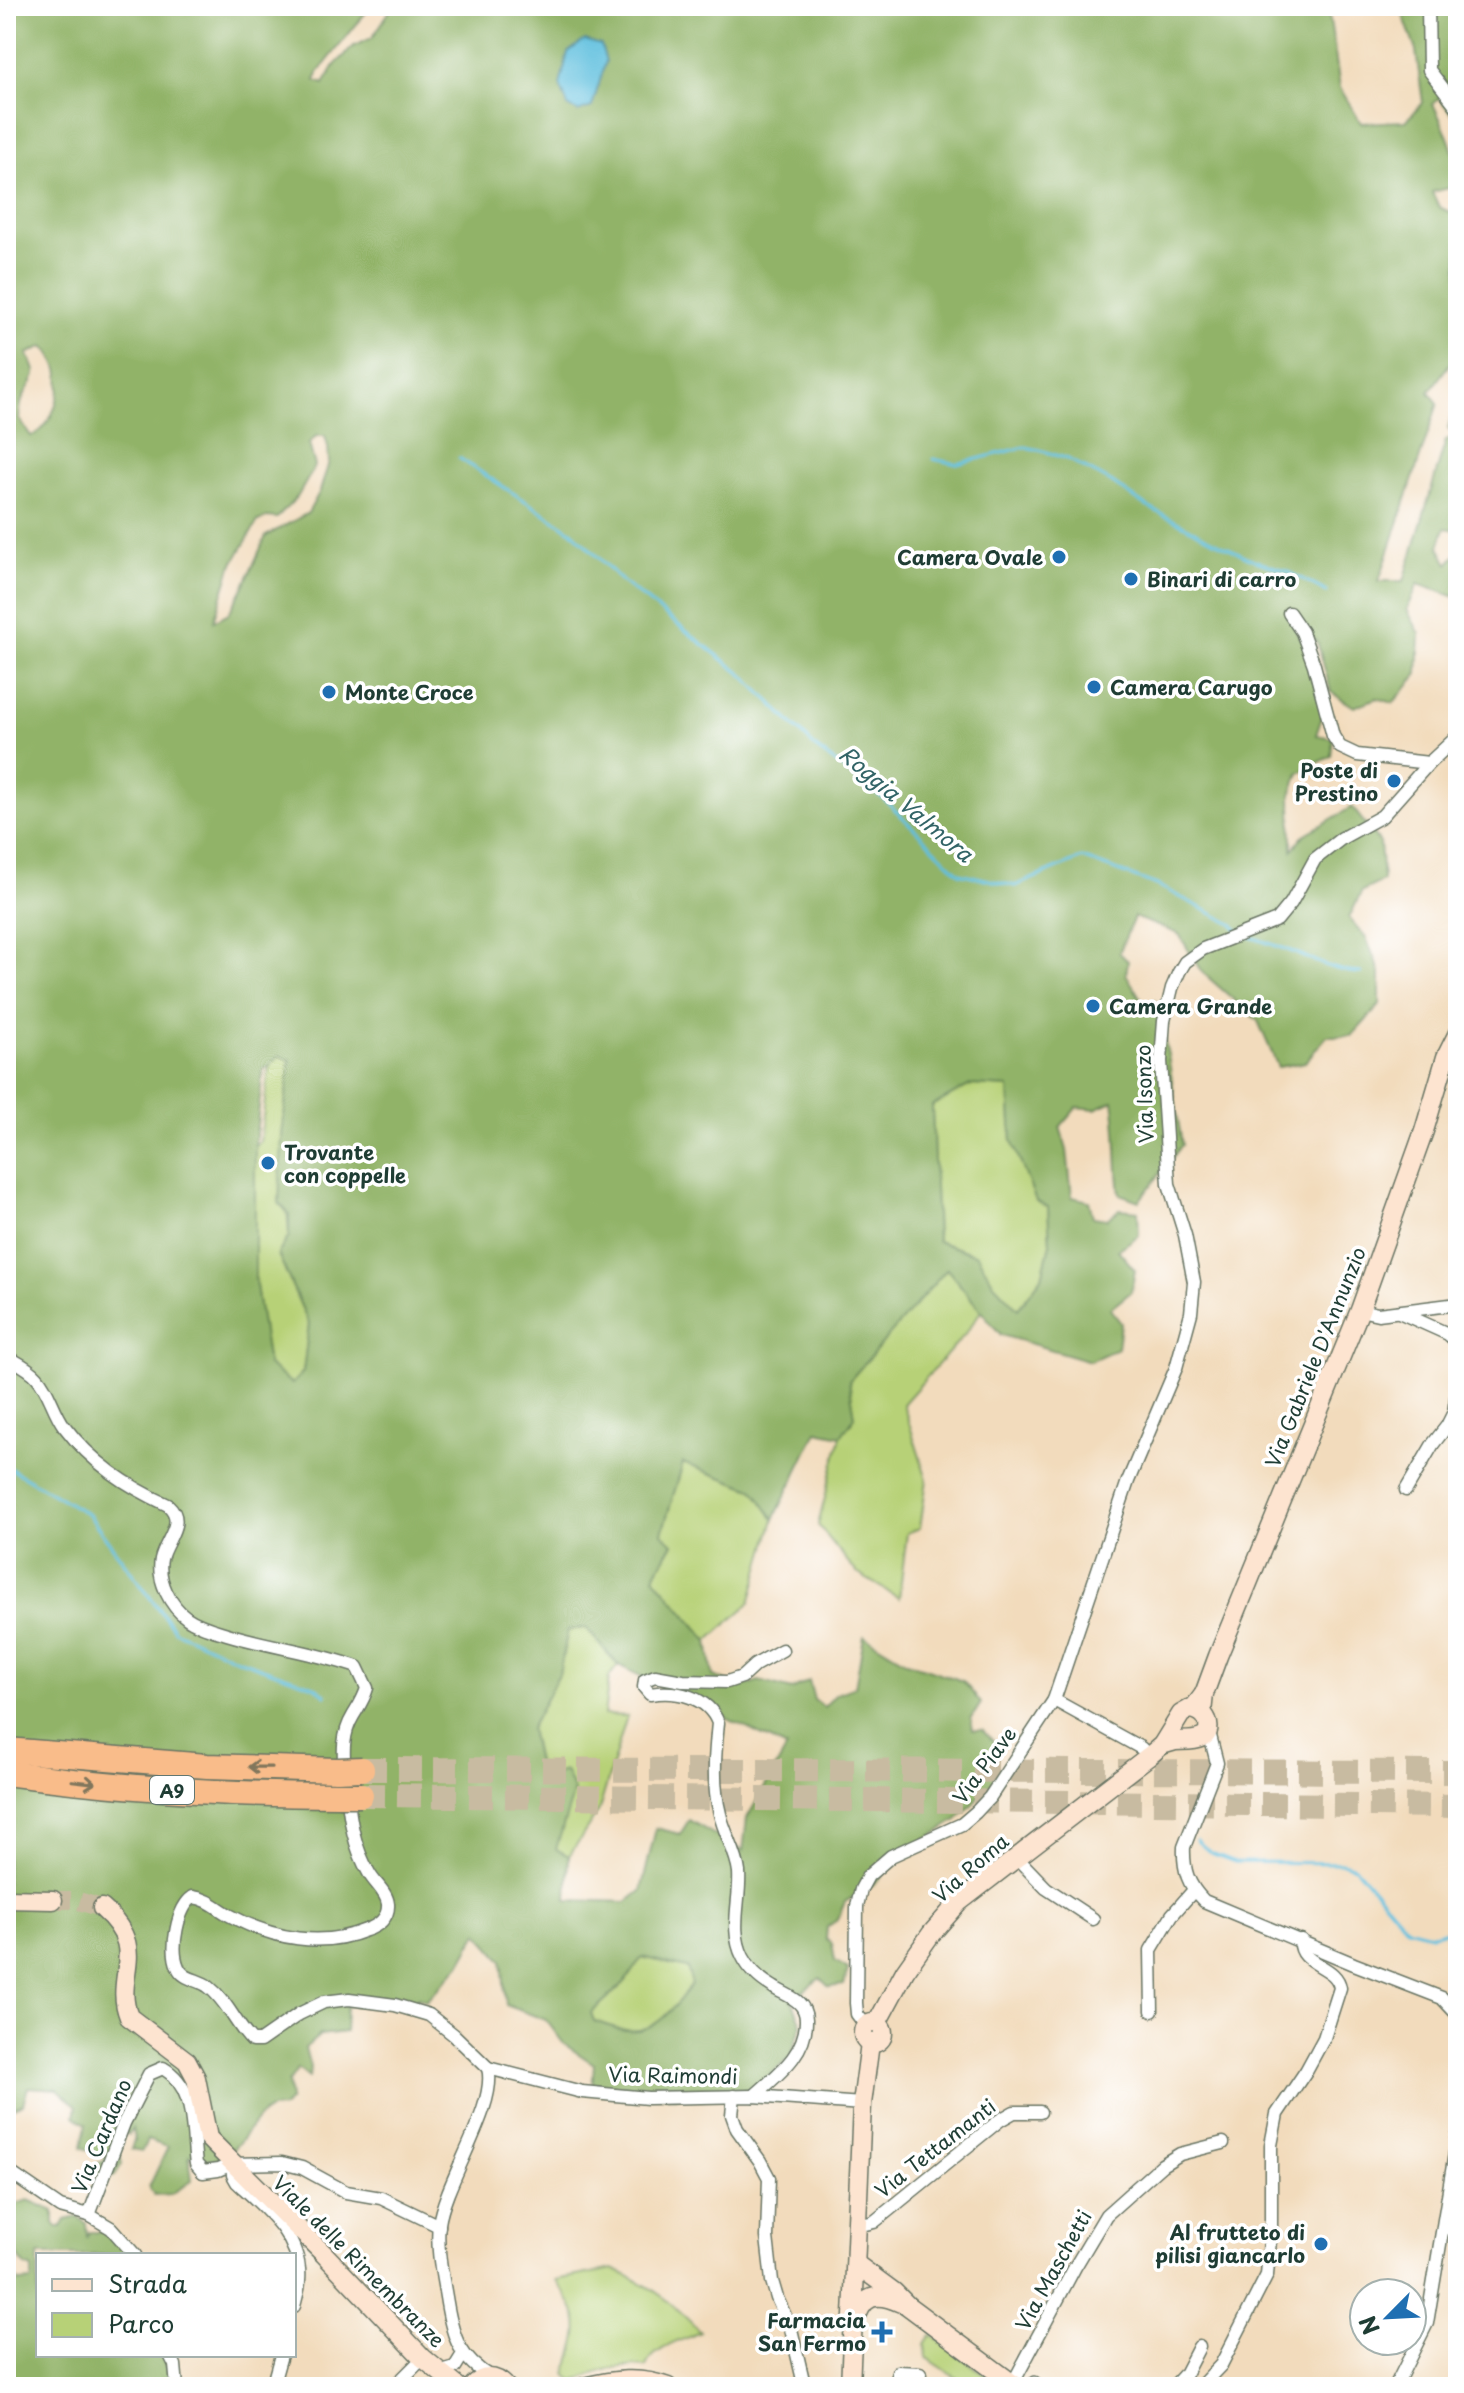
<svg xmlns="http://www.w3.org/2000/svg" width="1464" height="2393" font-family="'Playpen Sans',sans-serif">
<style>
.green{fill:#b7d177;stroke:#6b8756;stroke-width:2}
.forest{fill:#91b368;stroke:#58784e;stroke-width:2;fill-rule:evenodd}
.water{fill:#5fbfde;stroke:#3f7e89;stroke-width:2}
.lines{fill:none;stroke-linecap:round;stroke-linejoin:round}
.stream{stroke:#5fbfde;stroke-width:3}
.secondary-tunnel{stroke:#c8bba1;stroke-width:18;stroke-dasharray:18 9;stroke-linecap:butt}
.highway-tunnel{stroke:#c8bba1;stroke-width:24;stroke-dasharray:24 12;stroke-linecap:butt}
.street-casing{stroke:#697464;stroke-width:15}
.secondary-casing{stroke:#697464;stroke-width:21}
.highway-casing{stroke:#697464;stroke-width:27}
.street{stroke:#fff;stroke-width:12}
.secondary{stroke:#fde4d0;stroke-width:18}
.highway{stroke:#f9bc8a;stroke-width:24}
.highway-bridge-casing{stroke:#697464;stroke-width:27;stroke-linecap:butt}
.highway-bridge{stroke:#f9bc8a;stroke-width:24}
.oneway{stroke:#81765b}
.poi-dot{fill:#1f6fb2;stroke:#fff;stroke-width:3}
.labels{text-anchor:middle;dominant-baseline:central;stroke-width:7;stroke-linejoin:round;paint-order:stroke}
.shield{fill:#fff;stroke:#627771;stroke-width:2}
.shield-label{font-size:18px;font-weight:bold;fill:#1f3d34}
.poi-label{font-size:20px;font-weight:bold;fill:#1f3d34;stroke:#fff;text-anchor:start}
.street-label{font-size:20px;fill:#1f3d34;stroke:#fff}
.water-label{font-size:22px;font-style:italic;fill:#326467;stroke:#fff}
</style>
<rect width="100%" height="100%" fill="#fff"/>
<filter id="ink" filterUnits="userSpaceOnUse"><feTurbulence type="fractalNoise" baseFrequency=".0125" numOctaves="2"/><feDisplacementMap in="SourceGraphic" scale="16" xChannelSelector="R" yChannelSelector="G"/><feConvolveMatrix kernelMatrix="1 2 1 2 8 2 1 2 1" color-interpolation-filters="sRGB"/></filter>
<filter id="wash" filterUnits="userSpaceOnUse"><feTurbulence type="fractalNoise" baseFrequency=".006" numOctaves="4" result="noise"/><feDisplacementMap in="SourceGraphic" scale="32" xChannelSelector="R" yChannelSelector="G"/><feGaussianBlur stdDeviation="1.8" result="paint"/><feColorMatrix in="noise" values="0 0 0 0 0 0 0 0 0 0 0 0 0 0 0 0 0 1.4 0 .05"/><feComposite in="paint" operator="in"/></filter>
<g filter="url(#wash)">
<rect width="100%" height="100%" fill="#f2dbbc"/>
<g class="green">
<path d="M279 1055 290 1059 282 1137 289 1236 278 1254 309 1324 303 1372 292 1384 268 1365 255 1279V1144L260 1142 269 1066Z"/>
<path d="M970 1085 1009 1087 1012 1141 1048 1206 1050 1244 1042 1277 1018 1309 994 1284 977 1255 937 1241 932 1106Z"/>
<path d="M947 1268 981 1311 966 1333 903 1404 927 1479 920 1528 907 1533 899 1598 857 1573 818 1525 841 1436 855 1417 849 1381Z"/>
<path d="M683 1463 753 1489 774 1519 750 1603 708 1641 654 1577 673 1544 662 1533Z"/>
<path d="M586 1628 618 1665 609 1677 604 1715 627 1716 599 1810 569 1856 556 1850 530 1729 559 1674 568 1630Z"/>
<path d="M641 1957 687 1968 693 1983C676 2004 657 2036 625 2030 615 2029 604 2024 594 2021L591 2013 624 1983Z"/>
<path d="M613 2269C653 2286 671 2301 700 2332 684 2340 651 2349 646 2367 619 2364 598 2371 573 2382L566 2374C582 2326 584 2322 556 2280Z"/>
<path d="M931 2334 1001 2387H970L926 2357 925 2344Z"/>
</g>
<g class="forest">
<path d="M6 6H289L293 12 305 14 310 6H368L367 11 318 73 316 81 324 84 335 65 354 46 372 38 393 6H1383L1329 13 1340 88 1361 123 1406 121 1423 103 1416 51 1400 6H1458V121L1439 98 1433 104C1446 131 1458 155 1458 186L1432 192 1439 207 1458 216V352L1429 392 1438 403 1379 581H1404L1446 440 1456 436 1448 428 1452 414 1458 411V446L1453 449 1454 480 1458 481V504L1454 509 1458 514V530L1445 528 1439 547 1448 564 1458 553 1456 597 1418 584 1407 610 1420 634 1418 674 1393 703 1377 698 1354 707 1331 692 1317 641 1293 626 1307 647 1323 714 1316 735 1333 738 1331 756 1299 773 1291 795 1292 850 1304 835 1352 807 1380 843 1383 881 1362 891 1349 918 1366 938 1380 972V1005L1352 1036H1327L1305 1062 1278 1067 1258 1021 1201 971 1179 934 1134 917 1119 953 1128 961 1126 974 1144 1004 1155 1001 1168 1055 1182 1145 1139 1201 1120 1194C1116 1162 1118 1132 1113 1101L1095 1109 1077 1107 1060 1127 1067 1150 1072 1197 1089 1201 1093 1217 1107 1219 1120 1209 1138 1211 1139 1235 1118 1250 1135 1270 1131 1292 1110 1309 1121 1323 1118 1348 1090 1361 1001 1335 947 1269 849 1381 855 1417 841 1436 817 1431 774 1519 753 1489 683 1463 662 1533 673 1543 654 1577 708 1641 713 1676 740 1687 759 1681 792 1690 809 1681 814 1700 824 1707 836 1694 855 1687 864 1636 907 1662 963 1681 981 1703 971 1719 973 1730H982L998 1746 991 1755 996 1780 957 1820 901 1855 873 1885 845 1902 837 1920 827 1927 826 1939 832 1944 835 1961 848 1969 844 1985 829 1987 820 1978 792 2000 802 2024 790 2058 753 2090 675 2097 592 2089 594 2064 564 2044 546 2020 506 2005 502 1960 478 1933 460 1965 426 2001 418 1997 411 2005 394 1998 346 2006 345 2032 320 2035 305 2048 310 2067 309 2078 298 2069 288 2083 290 2100 283 2108C282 2108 271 2109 271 2109 247 2118 239 2162 208 2159 202 2159 195 2156 189 2155L192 2181 171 2194 154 2195 149 2187 168 2147 147 2140 142 2151 131 2149 134 2140 132 2128 128 2135 119 2129 114 2131 122 2164 115 2175 99 2181 91 2172 98 2163 105 2161V2153L98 2155 82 2147 86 2124 75 2116 77 2106 58 2089 28 2087 23 2104 6 2111ZM44 346C51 353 58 365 59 375 62 394 51 430 31 436L19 419C20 413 20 404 23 398 32 376 43 380 27 354ZM316 436H325L328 447 329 462 320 491 308 513 266 536 244 586 229 613 214 621 231 567 258 521 267 517 277 518 298 496 315 466 309 444ZM279 1056 290 1060 282 1137 279 1203 289 1214V1236L278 1254 309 1324 303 1372 292 1384 268 1365 255 1279V1144L263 1069 269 1066ZM970 1085 1009 1087 1012 1141 1036 1201 1048 1207 1050 1244 1042 1277 1018 1309 994 1284 977 1255 937 1241 932 1106ZM586 1628 618 1665 787 1748 747 1818 743 1851 689 1820 680 1834 656 1828 641 1891 627 1902 567 1900 569 1856 556 1849 574 1791 565 1771 540 1778 530 1729 559 1674 568 1630ZM642 1957 687 1968 692 1984C676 2004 657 2035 626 2030 615 2029 604 2024 594 2021L591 2013 624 1983Z"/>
<path d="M28 2200 54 2211V2223L57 2227H61L65 2220 78 2217 86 2223 87 2238 89 2232H98L107 2229 131 2255H38V2355H164L172 2387H6V2265L12 2262 14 2275 19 2282 32 2281V2269C23 2266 22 2263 17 2256 4 2237 4 2225 14 2205Z"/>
</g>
<path class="water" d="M585 40 601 45 606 61 592 107 578 112 568 106 560 85 568 52Z"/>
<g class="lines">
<g class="stream">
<path d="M459 458 573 532 624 583 743 675 817 749 884 799 959 873 1015 886 1082 858 1157 885 1234 925 1238 931"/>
<path d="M933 459 957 464 1025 447 1040 450 1068 459 1111 482 1146 506 1210 539 1256 561 1287 571 1327 592"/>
<path d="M1248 936C1265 942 1282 947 1298 954 1320 963 1337 972 1361 973"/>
<path d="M6 1466 89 1515 175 1631 237 1659 314 1686 326 1695"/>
<path d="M1196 1840 1211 1853 1235 1862 1342 1863 1355 1867 1407 1928 1431 1934 1458 1930"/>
</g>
</g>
</g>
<g filter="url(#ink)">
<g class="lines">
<path class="secondary-tunnel" d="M53 1900H75L102 1908"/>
<g class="highway-tunnel">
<path d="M362 1769 1458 1772"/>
<path d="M361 1795 1458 1806"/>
</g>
<g class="street-casing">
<g id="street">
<path d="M1428 6 1429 70 1458 108"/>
<path d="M1289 613 1302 632 1314 665 1333 736 1340 747 1357 755 1429 763"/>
<path d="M1458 1220 1455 1235 1458 1246"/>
<path d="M1360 1310 1378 1314 1458 1304"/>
<path d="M1399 1312 1448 1334 1458 1343"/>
<path d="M6 1356C16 1362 29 1368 37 1377 49 1390 53 1411 64 1426 92 1463 127 1486 168 1505 187 1522 165 1540 161 1559 157 1580 170 1606 187 1618 198 1626 214 1630 227 1634 270 1647 315 1652 357 1667L367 1688C364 1699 359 1706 353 1716 342 1734 343 1753 345 1773"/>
<path d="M1406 1490 1433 1444 1447 1426 1454 1412 1458 1385"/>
<path d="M1054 1700 1141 1748 1149 1756"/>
<path d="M1208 1728 1217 1763 1184 1847C1183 1870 1188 1885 1204 1901L1354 1964 1442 1998 1458 2015"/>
<path d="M347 1791C350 1821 354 1847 369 1873 374 1883 387 1892 388 1904 389 1918 378 1926 366 1930 322 1948 273 1939 231 1916 218 1909 209 1899 193 1897 177 1908 170 1949 178 1967 183 1980 199 1979 209 1987 227 2001 236 2025 252 2041H260L299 2014 324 2002 349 1999 395 2005 429 2015 454 2035 488 2068"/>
<path d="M1016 1857 1046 1888 1093 1919"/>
<path d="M1152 2011 1151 1950 1172 1915 1194 1890"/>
<path d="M866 2026 857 2014 856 2003 857 1906 861 1889 868 1876 891 1856 962 1824 976 1812 990 1797 1054 1700 1128 1481 1176 1368 1191 1313 1194 1282 1185 1235 1169 1184 1161 1061 1164 1021 1172 988 1179 972 1185 962 1203 949 1277 920 1291 903 1315 859 1342 838 1382 816 1429 763 1458 736"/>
<path d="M488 2068 582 2092 648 2098 754 2096 862 2104"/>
<path d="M488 2068C498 2105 445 2181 439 2224 436 2249 443 2278 447 2303 453 2339 460 2359 492 2378"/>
<path d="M734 2096 732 2115 737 2129 760 2161 769 2178 767 2237 772 2281 777 2298 791 2329 803 2380"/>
<path d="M754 2096C777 2075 807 2054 806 2019 805 1999 786 1996 773 1987 761 1980 749 1969 743 1957 729 1930 741 1900 739 1872 737 1853 724 1833 720 1814 712 1784 715 1753 718 1723 708 1696 676 1690 650 1694L644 1687 645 1680 655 1676 683 1681 727 1682 742 1677 755 1665 782 1650"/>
<path d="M232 2164 233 2175 237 2182C265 2208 303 2238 299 2281 299 2289 296 2298 294 2306"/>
<path d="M6 2170 60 2207 89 2215 124 2123 149 2074 163 2068C197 2088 191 2129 196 2164L203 2172 218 2170 232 2164 282 2163 302 2168 346 2192 381 2198 439 2226"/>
<path d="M89 2215 111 2228 135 2255"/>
<path d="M857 2226 874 2222 1000 2120 1014 2112H1040"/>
<path d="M170 2355 175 2365 177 2387"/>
<path d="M438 2372 455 2367 463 2354"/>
<path d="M1013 2383 1075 2267 1106 2215 1162 2165 1180 2154 1223 2143"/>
<path d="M272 2387 281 2355"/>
<path d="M394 2387 423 2358"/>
<path d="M898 2387V2372L920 2373 919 2387"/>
<path d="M1029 2387 1035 2383 1040 2387"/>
<path d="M1173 2387 1185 2374 1199 2347"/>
<path d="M1200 2387 1221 2365 1267 2275 1271 2228V2145L1277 2114 1306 2071 1324 2038 1340 1988C1337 1964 1298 1966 1301 1940"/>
<path d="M1395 2387 1427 2323 1458 2135"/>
</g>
</g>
<g class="secondary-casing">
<g id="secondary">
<path d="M1202 1713 1204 1694 1218 1656 1360 1310 1424 1131 1446 1057 1458 1033"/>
<path d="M1162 1745C1166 1744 1171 1742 1175 1741 1187 1740 1215 1744 1207 1720 1204 1713 1199 1711 1192 1709"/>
<path d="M6 1899 53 1900"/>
<path d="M102 1908C151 1951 112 1975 129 2017L187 2061 196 2078 208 2138 324 2254 423 2358 458 2387"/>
<circle cx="873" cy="2033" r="10"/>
<path d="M877 2023 905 1971 931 1934 959 1902 1149 1756 1162 1745 1181 1714 1195 1706 1204 1694"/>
<path d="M856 2264 894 2292 908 2306 1017 2387"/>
<path d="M855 2322C863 2294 876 2292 901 2303"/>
<path d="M472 2387C482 2375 496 2375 506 2387"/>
<path d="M584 2387C612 2380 640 2376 668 2387"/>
<path d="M850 2387 862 2104 870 2043"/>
</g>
</g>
<g class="highway-casing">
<g id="highway">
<path d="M6 1750 207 1766 338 1770"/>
<path d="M6 1773C117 1788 228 1795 339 1795"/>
</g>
</g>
<use href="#street" class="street"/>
<use href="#secondary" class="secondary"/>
<use href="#highway" class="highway"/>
<g class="highway-bridge-casing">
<g id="highway-bridge">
<path d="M338 1770 362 1769"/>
<path d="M339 1795H361"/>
</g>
</g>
<use href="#highway-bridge" class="highway-bridge"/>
</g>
<defs><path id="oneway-shaft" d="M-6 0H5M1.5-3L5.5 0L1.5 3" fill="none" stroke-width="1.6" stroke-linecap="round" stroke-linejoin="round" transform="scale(2)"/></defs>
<g class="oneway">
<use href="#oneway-shaft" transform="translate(260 1767) rotate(-179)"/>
<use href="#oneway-shaft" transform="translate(84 1782) rotate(6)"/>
</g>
</g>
<g class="poi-dot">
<circle cx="1059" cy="557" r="8"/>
<circle cx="1131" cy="579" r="8"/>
<circle cx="1094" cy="687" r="8"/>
<circle cx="329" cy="692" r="8"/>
<circle cx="1394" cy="781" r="8"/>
<circle cx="1093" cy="1006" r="8"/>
<circle cx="268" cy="1163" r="8"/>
<circle cx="1321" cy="2244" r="8"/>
<path d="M878 2320h8v8h8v8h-8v8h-8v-8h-8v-8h8z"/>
</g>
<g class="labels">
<rect class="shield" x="150" y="1776" width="44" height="28" rx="6"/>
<g class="shield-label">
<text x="172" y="1790">A9</text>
</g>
<g class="poi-label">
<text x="1043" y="557" text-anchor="end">Camera Ovale</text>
<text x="1147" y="579">Binari di carro</text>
<text x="1110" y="687">Camera Carugo</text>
<text x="345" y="692">Monte Croce</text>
<text x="1378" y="770" text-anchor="end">Poste di<tspan x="1378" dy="23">Prestino</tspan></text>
<text x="1109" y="1006">Camera Grande</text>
<text x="284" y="1152">Trovante<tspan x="284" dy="23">con coppelle</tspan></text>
<text x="1305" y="2232" text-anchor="end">Al frutteto di<tspan x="1305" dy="23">pilisi giancarlo</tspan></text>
<text x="866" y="2320" text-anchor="end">Farmacia<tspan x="866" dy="23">San Fermo</tspan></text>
</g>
<g class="street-label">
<text transform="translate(1144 1094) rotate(-92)">Via Isonzo</text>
<text transform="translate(1315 1357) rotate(-68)">Via Gabriele D'Annunzio</text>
<text transform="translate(984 1765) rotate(-53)">Via Piave</text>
<text transform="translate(970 1868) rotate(-41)">Via Roma</text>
<text transform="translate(673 2075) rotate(1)">Via Raimondi</text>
<text transform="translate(101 2136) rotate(-67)">Via Cardano</text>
<text transform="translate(935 2148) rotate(-38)">Via Tettamanti</text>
<text transform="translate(359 2261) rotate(45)">Viale delle Rimembranze</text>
<text transform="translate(1053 2270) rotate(-61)">Via Maschetti</text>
</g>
<g class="water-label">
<text transform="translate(907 803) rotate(40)">Roggia Valmora</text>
</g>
</g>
<rect width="1464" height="2393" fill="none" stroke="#fff" stroke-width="32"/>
<rect x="36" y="2253" width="260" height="104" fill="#ffffff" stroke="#a5b1ae" stroke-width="2"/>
<rect x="52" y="2279" width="40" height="12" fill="#fde4d0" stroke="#a5b1ae" stroke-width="2"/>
<text x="108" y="2293" font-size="24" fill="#1f3d34">Strada</text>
<rect x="52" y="2313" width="40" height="24" fill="#b7d177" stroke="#a5b1ae" stroke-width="2"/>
<text x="108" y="2333" font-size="24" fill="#1f3d34">Parco</text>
<g transform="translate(1388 2317) rotate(246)"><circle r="38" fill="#ffffff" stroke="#a5b1ae" stroke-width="2"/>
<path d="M0-6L14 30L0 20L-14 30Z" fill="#1f6fb2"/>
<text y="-12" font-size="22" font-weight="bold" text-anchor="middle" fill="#1f3d34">N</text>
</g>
</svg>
